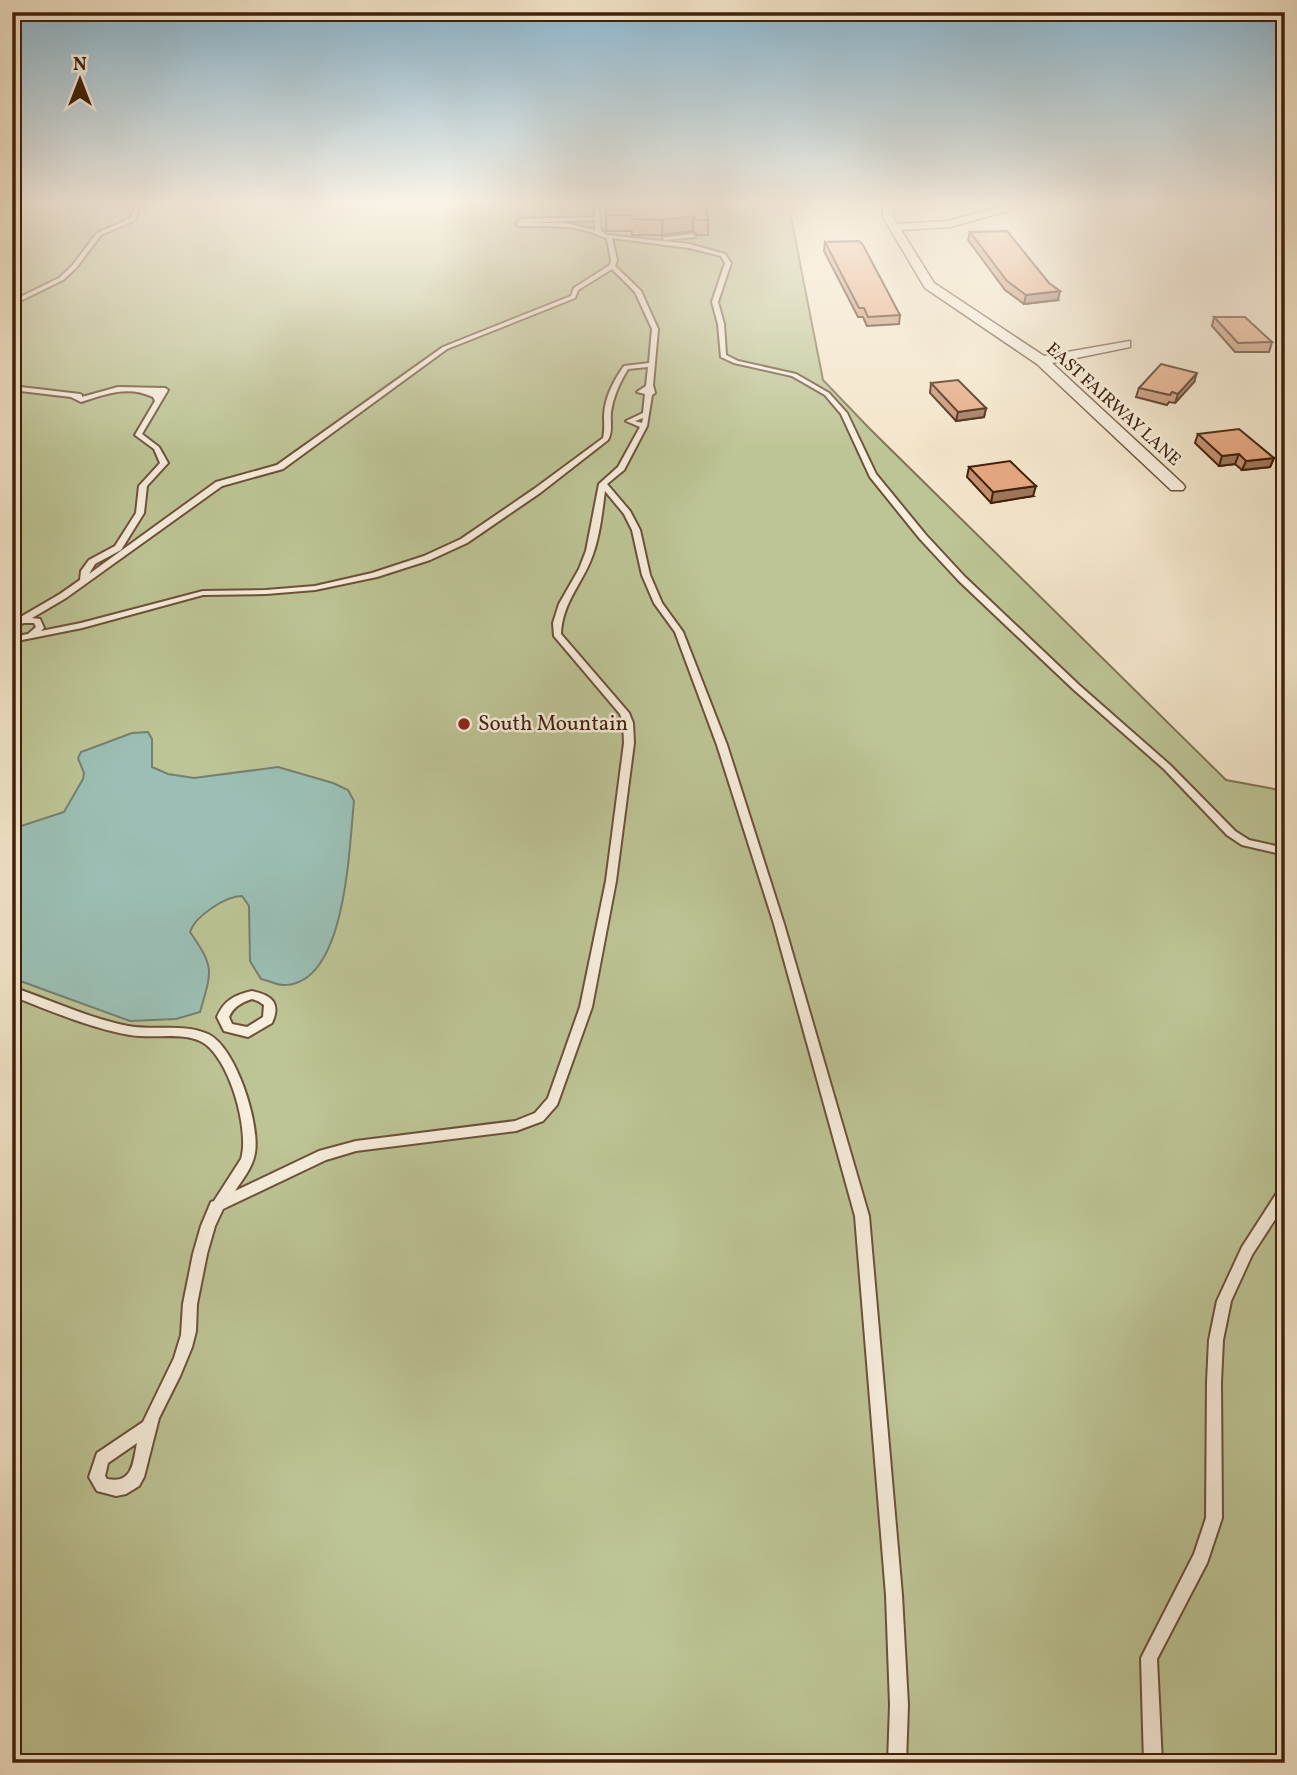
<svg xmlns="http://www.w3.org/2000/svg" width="1297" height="1775" font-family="Vollkorn,serif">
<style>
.green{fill:#bdc495;stroke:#7e7250;stroke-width:2}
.water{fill:#9bbfb4;stroke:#777f70;stroke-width:2}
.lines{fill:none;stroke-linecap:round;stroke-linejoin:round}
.lane-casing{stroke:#6d513a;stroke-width:4}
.street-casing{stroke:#6d513a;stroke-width:3}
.lane{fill:#f7eedd;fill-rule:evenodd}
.street{fill:#f7eedd;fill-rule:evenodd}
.wall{fill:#c59070;stroke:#40200a;stroke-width:2}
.shaded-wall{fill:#a0765b;stroke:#40200a;stroke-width:2}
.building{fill:#e5a882;stroke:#40200a;stroke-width:2}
.poi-dot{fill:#8f2418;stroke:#f7eedd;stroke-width:2.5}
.labels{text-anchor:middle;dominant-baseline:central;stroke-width:5;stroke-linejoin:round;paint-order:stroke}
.far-street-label{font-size:18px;fill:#40200a;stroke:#f7eedd}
.poi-label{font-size:21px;fill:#40200a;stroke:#f7eedd;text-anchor:start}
</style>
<rect width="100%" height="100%" fill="#f3e5ca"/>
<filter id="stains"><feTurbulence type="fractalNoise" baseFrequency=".00286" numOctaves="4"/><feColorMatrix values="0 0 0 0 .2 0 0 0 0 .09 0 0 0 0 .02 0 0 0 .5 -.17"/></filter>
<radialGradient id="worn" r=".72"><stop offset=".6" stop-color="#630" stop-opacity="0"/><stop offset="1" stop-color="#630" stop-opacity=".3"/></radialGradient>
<path class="green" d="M12 202H788L823 380 869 428 1226 780 1285 791V1763H12Z"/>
<path class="water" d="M148 732 152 739V767L168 774 194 778 278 767 333 783 348 790 354 801C349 846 347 987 282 985 275 984 267 980 261 979L250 961 249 906 242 896C226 896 195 916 190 932 215 968 212 970 200 1012L176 1019 130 1021 12 978V829L64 812 83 779 84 773 78 758 81 752 132 733Z"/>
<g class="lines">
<g class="lane-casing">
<g id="lane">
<path d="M136 202H141L135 220 101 235 76 268 63 280 12 305V301L59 278 72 266 97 233 131 218Z"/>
<path d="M595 206 599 207 601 231 607 235 689 244 725 254 731 263 718 302 724 324 726 355 738 361 796 374 829 393 847 413 876 474 926 535 965 577 1079 685 1170 765 1235 831 1249 840 1285 848V855L1242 845 1227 835 1164 769 1073 689 959 581 920 539 870 477 841 414 825 395 792 376 734 363 721 357 718 324 712 302 725 263 721 256 689 248 612 238 617 260 615 266 641 291 658 329 653 385 655 393 652 395 647 426 624 470 607 484 630 511 640 530 650 575 662 603 683 632 727 745 784 924 869 1216 902 1595 908 1705 906 1763H888L890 1705 886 1595 855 1216 774 924 717 745 675 632 654 603 642 575 632 530 624 514 605 491C602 513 600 536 592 557 582 584 562 603 561 634L629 713 633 723 634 743 616 881 592 1007 557 1105 543 1121 516 1131 356 1151 326 1160 223 1209 215 1226 207 1254 197 1304 196 1331 192 1347 180 1376 159 1418 144 1477 139 1486 126 1494 116 1496 97 1491 89 1477 97 1453 143 1422 174 1358 181 1335 183 1304 193 1254 201 1226 211 1202 214 1201 241 1159C250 1131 229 1054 200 1041 180 1032 153 1039 130 1035 90 1028 51 1011 12 996V987C51 1000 88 1018 128 1026 154 1031 183 1023 208 1034 236 1047 260 1124 255 1153 253 1167 242 1180 235 1191L319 1151 356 1141 515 1121 535 1113 548 1098 580 1007 606 881 624 743 623 723 620 714 554 636 553 623 559 604 579 569 586 551 599 484 618 467 640 427 626 421 643 413 645 394 637 392 646 386 648 367 628 369C620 382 613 397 611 412 610 422 613 431 608 440L540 493 467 543 430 560 377 577 315 590 266 594 203 595 82 628 12 642V637L28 634 36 627 34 623H24L12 627V622L60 594 80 580 81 571 89 560 115 546 136 513 139 486 160 463 154 449 135 435 155 401 153 397C128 385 106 394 81 402L71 397 12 390V386L80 394 82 395V397L118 387 165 388 168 390 142 434 159 447 168 463 147 486 144 513 121 550 95 564 89 574 216 482 277 465 443 347 571 296 574 288 610 265 611 260 607 239C580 224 548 226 519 226L516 224 520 219 595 217ZM595 220V230L565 223H522ZM612 269 635 292 652 329 649 363 624 366C614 380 605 397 604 415 604 423 605 430 603 438L534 489 461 539 424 556 372 573 315 586 266 590 203 591 81 623 41 631 44 628 40 619 32 618 66 598 222 486 283 469 447 349 575 298 578 290ZM643 418 642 423 635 421ZM137 1443C133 1463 133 1484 107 1479L105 1476 108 1463Z"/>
<path d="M693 234 695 237 665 240 662 238Z"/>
<path d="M252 991C272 995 281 1003 272 1023L248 1037 224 1031 217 1017C224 1000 235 995 252 991ZM252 999 258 1001 264 1005 263 1017 247 1027 232 1024 229 1017C233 1007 242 1002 252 999Z"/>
<path d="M1285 1186V1204L1252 1255 1231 1301 1223 1340 1221 1382 1222 1518 1207 1563 1157 1659 1162 1763H1144L1141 1658 1194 1554 1206 1518 1207 1382 1209 1340 1217 1301 1242 1247 1280 1188Z"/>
</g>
</g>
<g class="street-casing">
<path id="street" d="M883 202H893V217L897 224 949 221 1015 202H1030L1029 205 950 227 901 230 934 283 1044 356 1130 341V347L1052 363 1183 484 1185 487 1183 490H1171L1037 364 925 288 883 217Z"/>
</g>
<use href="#lane" class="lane"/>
<use href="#street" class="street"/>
</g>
<g class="wall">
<path d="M706 202 708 220V235H697L693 231 662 235H632V231H606V215Z"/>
<path d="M970 232 1058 300 1024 304 1005 290 968 240Z"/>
<path d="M825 242 900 315 899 324 867 326 863 317H858L824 251Z"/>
<path d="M1214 317 1272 342 1269 352H1235L1212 326Z"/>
<path d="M1194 382 1175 403 1169 402 1167 405 1136 397 1139 388Z"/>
<path d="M931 383 986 408 984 417 956 421 930 393Z"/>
<path d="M1198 434 1274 458 1270 467 1242 470 1235 464 1219 466 1195 443Z"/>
<path d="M969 467 1033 496 991 503 967 477Z"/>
</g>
<g class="shaded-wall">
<path d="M693 216V231L662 235V220Z"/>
<path d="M1060 291 1058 300 1024 304 1026 295Z"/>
<path d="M1197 373 1194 382 1175 403 1178 394Z"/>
<path d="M986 408 984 417 956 421 958 412Z"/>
<path d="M1239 454 1235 464 1219 466 1222 456Z"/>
<path d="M1274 458 1270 467 1242 470 1246 461Z"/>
<path d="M1036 486 1033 496 991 503 993 492Z"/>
</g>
<g class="building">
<path d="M606 202H706L708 220H697L693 216 662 220 632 219V215H606Z"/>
<path d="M1007 231 1049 283 1060 291 1026 295 1007 281 970 232Z"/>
<path d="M859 241 863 245 900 315 868 317 864 308H859L825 242Z"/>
<path d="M1214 317H1245L1272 342 1238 343Z"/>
<path d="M1161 364 1197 373 1178 394 1172 392 1170 395 1139 388Z"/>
<path d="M958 380 986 408 958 412 931 383Z"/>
<path d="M1239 429 1274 458 1246 461 1239 454 1222 456 1198 434Z"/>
<path d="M1010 461 1036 486 993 492 969 467Z"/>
</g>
<linearGradient id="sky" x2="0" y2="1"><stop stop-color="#89b8d3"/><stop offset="0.45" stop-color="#faf3e7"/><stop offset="1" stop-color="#faf3e7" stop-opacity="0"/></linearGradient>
<rect width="1297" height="451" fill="url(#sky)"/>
<circle class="poi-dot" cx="464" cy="724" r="7"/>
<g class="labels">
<g class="far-street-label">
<text transform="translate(1113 405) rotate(42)">EAST FAIRWAY LANE</text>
</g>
<g class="poi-label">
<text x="478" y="724">South Mountain</text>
</g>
</g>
<rect width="1297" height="1775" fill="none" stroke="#f3e5ca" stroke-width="42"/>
<rect x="14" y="14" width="1269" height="1747" fill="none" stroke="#40200a" stroke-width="3.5"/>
<rect x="21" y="21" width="1255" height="1733" fill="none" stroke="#40200a" stroke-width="2"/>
<g transform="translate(80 80)" stroke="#f7eedd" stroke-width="5" paint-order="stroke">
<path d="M0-5L12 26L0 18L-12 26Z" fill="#40200a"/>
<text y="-10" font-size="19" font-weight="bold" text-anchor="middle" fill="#40200a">N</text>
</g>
<rect width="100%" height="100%" filter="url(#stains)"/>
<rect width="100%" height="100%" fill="url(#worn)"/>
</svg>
